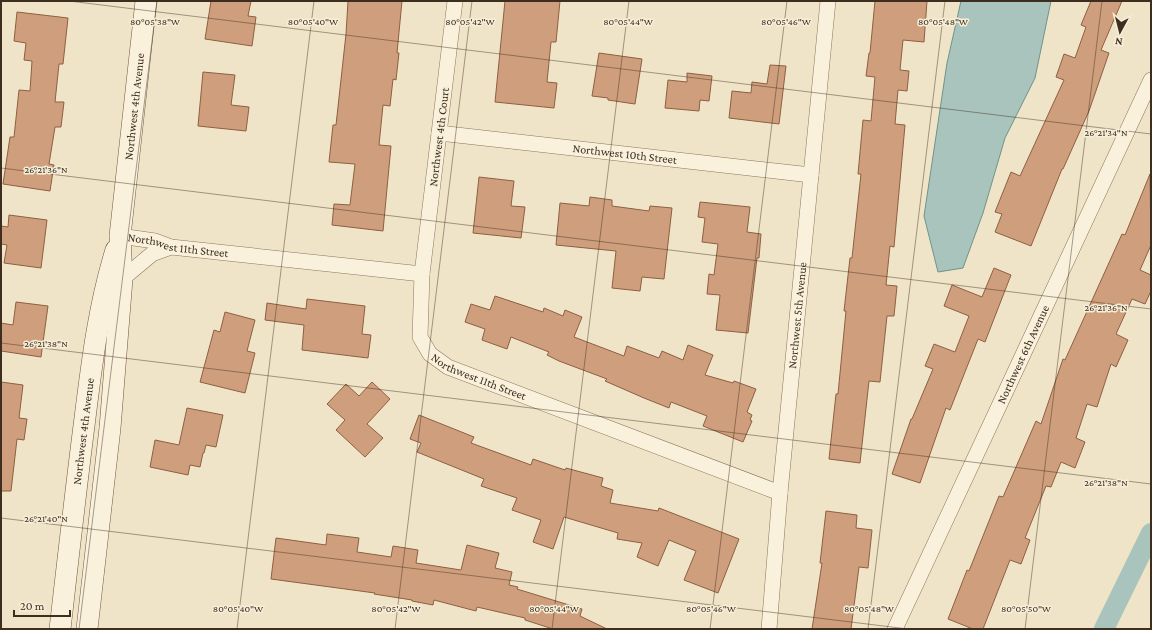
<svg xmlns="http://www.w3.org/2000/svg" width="1152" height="630" font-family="'Crimson Pro',serif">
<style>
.water{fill:#a9c4bc;stroke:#6f938a}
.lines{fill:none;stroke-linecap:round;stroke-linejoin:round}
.canal{stroke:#a9c4bc;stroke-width:20}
.building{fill:#cf9f7d;stroke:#8d5f41}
.street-casing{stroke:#8d765c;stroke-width:16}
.secondary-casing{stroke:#6f573f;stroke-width:22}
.street{stroke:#faf1dc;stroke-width:15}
.secondary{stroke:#faf1dc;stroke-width:21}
.ticks{fill:none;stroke:#3d2e20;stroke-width:1;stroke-opacity:0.45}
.labels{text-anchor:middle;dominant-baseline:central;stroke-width:3;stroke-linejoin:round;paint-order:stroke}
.street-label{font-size:12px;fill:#3d2e20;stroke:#f7eed8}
.ticks-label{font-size:10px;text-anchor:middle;fill:#3d2e20;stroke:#f7eed8;stroke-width:3;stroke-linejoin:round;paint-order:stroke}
</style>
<rect width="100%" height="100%" fill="#f0e4c8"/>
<path class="water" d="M961 1H1051L1035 78 1005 138 983 213 963 268 938 272 924 216 947 63Z"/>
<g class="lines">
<path class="canal" d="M1104 629 1151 533"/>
</g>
<g class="building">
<path d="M211 1H251L248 16 256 17 252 46 205 39Z"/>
<path d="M348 1H402L397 53H399L396 80 393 79 390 106 383 105 379 145 391 146 383 231 332 225 334 204 350 205 355 164 329 162 333 125H336L346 34Z"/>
<path d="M505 1H560L556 42H551L547 82 557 83 554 108 495 102Z"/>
<path d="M875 1H927L924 42 903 40 900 70 909 71 907 91 898 90 895 124 905 125 894 247 890 246 886 285 897 286 894 316H887L880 382 869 381 860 463 829 459 836 394H838L846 311H844L850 258H852L861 174H858L863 120 871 121 875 77 866 76 869 53H870Z"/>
<path d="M1091 1H1122L1101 50 1109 53 1089 111 1063 169H1062L1031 246 995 232 1002 214 995 212 1011 172 1020 176 1064 80 1056 77 1064 54 1075 58 1086 27 1081 25Z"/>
<path d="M17 12 68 18 63 64H59L55 102H64L61 127H55L49 164 54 165 50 191 3 184 10 137H14L19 90 30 91 32 61 24 60 26 43 14 41Z"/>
<path d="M599 53 642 59 635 104 608 100V98L592 96Z"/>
<path d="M770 65 786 66 779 124 729 118 732 91 751 93 752 82 767 84Z"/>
<path d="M203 72 235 75 231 105 249 107 246 131 198 126Z"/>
<path d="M687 73 712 76 709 101 700 100 699 111 665 108 668 80 687 82Z"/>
<path d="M1150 174 1151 245 1140 270 1151 275V291L1145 304 1132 299 1116 334 1128 340 1116 367 1111 364 1097 407 1087 404 1076 438 1085 442 1075 468 1061 462 1051 487 1046 486 1025 538 1030 540 1021 564 1010 560 983 629H973L948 619 967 570 969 571 999 496 1003 497 1036 421 1041 424 1063 359 1065 360 1122 234 1125 235Z"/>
<path d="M479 177 514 181 511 206 525 207 521 238 473 233Z"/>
<path d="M590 197 612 200V206L649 211 650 206 672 208 664 279 642 277 640 291 612 288 616 251 556 245 560 203 589 206Z"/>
<path d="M700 202 750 207 747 232 761 234 759 258H757L748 333 716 330 720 295 707 294 709 274 714 275 718 244 702 242 705 218 698 217Z"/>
<path d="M9 215 47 220 41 268 4 263 7 245 1 244V226L8 227Z"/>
<path d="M994 268 1011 275 985 342 978 339 950 410 946 408 920 483 892 474 911 419H912L933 369 925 366 934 344 955 352 969 316 944 306 952 285 982 297Z"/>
<path d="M495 296 543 312 544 308 563 316 565 310 582 317 574 337 624 356 627 346 659 358 662 351 683 360 688 345 713 355 705 375 733 383 734 381 756 389 747 412 752 415 750 420 752 421 743 442 703 426 707 416 671 402 669 408 644 398 605 381 607 379 559 361 547 355 549 352 511 337 507 349 482 340 485 329 465 322 471 304 490 310Z"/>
<path d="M307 299 365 306 362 334 371 335 368 358 302 350 304 325 265 320 267 303 306 309Z"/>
<path d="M16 302 48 306 41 357 1 351V323L13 325Z"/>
<path d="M225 312 255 320 247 351 255 353 245 393 200 382 214 330 220 332Z"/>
<path d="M1 382 23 385 19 418 27 419 24 440 17 439 11 491H1Z"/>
<path d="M372 382 390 399 367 424 383 438 365 457 336 430 345 420 327 404 346 384 359 396Z"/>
<path d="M187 408 223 415 216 447 206 445 204 453H203L200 467 190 465 188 475 150 467 155 440 179 445Z"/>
<path d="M419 415 474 437 471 443 531 465 533 459 565 470 566 468 603 478 601 486 613 490 610 503 658 511 659 508 739 539 718 593 684 580 696 551 669 540 658 566 637 557 642 543 617 539 618 533 564 517 553 549 533 542 541 520 512 510 517 498 481 486 484 479 417 452 421 443 410 439Z"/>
<path d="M826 511 857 515 856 528 872 530 868 568 859 567 851 629H812L822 563H820Z"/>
<path d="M327 534 359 538 357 552 391 557 393 546 418 550 416 563 461 570 467 545 499 553 495 568 512 572 509 585 518 587 517 589 582 609 580 616 607 629H553L525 620V618L477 607 476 611 434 600 433 605 412 601V600L374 594 375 593 271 579 276 538 326 545Z"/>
</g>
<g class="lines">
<g class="street-casing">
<g id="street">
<path id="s1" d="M455 1 422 274 420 337 430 354 448 367 780 493"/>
<path id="s2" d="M439 133 811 175"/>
<path id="s3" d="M120 236 155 241 171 247 422 274"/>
<path d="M122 279 152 254 171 247"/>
<path id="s4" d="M769 629 780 493 828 1"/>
<path id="s5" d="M895 629 1151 80"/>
</g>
</g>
<g class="secondary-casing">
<g id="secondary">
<path id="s6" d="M60 629C68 559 76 488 85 418 92 361 99 305 116 250"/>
<path id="s7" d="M87 629 110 428 122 279 120 236 146 1"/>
</g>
</g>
<use href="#street" class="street"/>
<use href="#secondary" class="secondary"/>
</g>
<path class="ticks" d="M69 1 1151 134M1 168 1151 309M1 343 1151 484M1 518 908 629M79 629 157 1M237 629 314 1M395 629 472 1M552 629 629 1M710 629 787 1M868 629 945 1M1025 629 1102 1"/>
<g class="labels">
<g class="street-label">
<text stroke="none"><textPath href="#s7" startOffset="525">Northwest 4th Avenue</textPath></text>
<text transform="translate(439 137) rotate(-83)">Northwest 4th Court</text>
<text stroke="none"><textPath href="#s2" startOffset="187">Northwest 10th Street</textPath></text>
<text stroke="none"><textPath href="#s3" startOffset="59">Northwest 11th Street</textPath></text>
<text stroke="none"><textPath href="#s4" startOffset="315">Northwest 5th Avenue</textPath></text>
<text stroke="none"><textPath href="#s5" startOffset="303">Northwest 6th Avenue</textPath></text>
<text stroke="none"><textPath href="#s1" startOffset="412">Northwest 11th Street</textPath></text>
<text stroke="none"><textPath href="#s6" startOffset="199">Northwest 4th Avenue</textPath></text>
</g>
</g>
<g class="ticks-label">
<text x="155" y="25">80°05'38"W</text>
<text x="313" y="25">80°05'40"W</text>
<text x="470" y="25">80°05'42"W</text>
<text x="628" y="25">80°05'44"W</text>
<text x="786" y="25">80°05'46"W</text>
<text x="943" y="25">80°05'48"W</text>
<text x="1106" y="136">26°21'34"N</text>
<text x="46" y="173">26°21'36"N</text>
<text x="1106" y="311">26°21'36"N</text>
<text x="46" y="347">26°21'38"N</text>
<text x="1106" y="486">26°21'38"N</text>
<text x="46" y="522">26°21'40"N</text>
<text x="238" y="612">80°05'40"W</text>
<text x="396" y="612">80°05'42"W</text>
<text x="554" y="612">80°05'44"W</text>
<text x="711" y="612">80°05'46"W</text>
<text x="869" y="612">80°05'48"W</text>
<text x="1026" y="612">80°05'50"W</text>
</g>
<rect width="1152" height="630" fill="none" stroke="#3d2e20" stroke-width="4"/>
<g transform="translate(1120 32) rotate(187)" stroke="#f7eed8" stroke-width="3" paint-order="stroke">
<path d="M0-3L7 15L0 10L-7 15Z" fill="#3d2e20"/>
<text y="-6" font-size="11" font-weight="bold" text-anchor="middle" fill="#3d2e20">N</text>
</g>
<path d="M14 610v6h56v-6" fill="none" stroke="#3d2e20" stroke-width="2"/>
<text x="20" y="610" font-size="12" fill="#3d2e20" stroke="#f7eed8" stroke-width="3" paint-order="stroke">20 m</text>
</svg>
